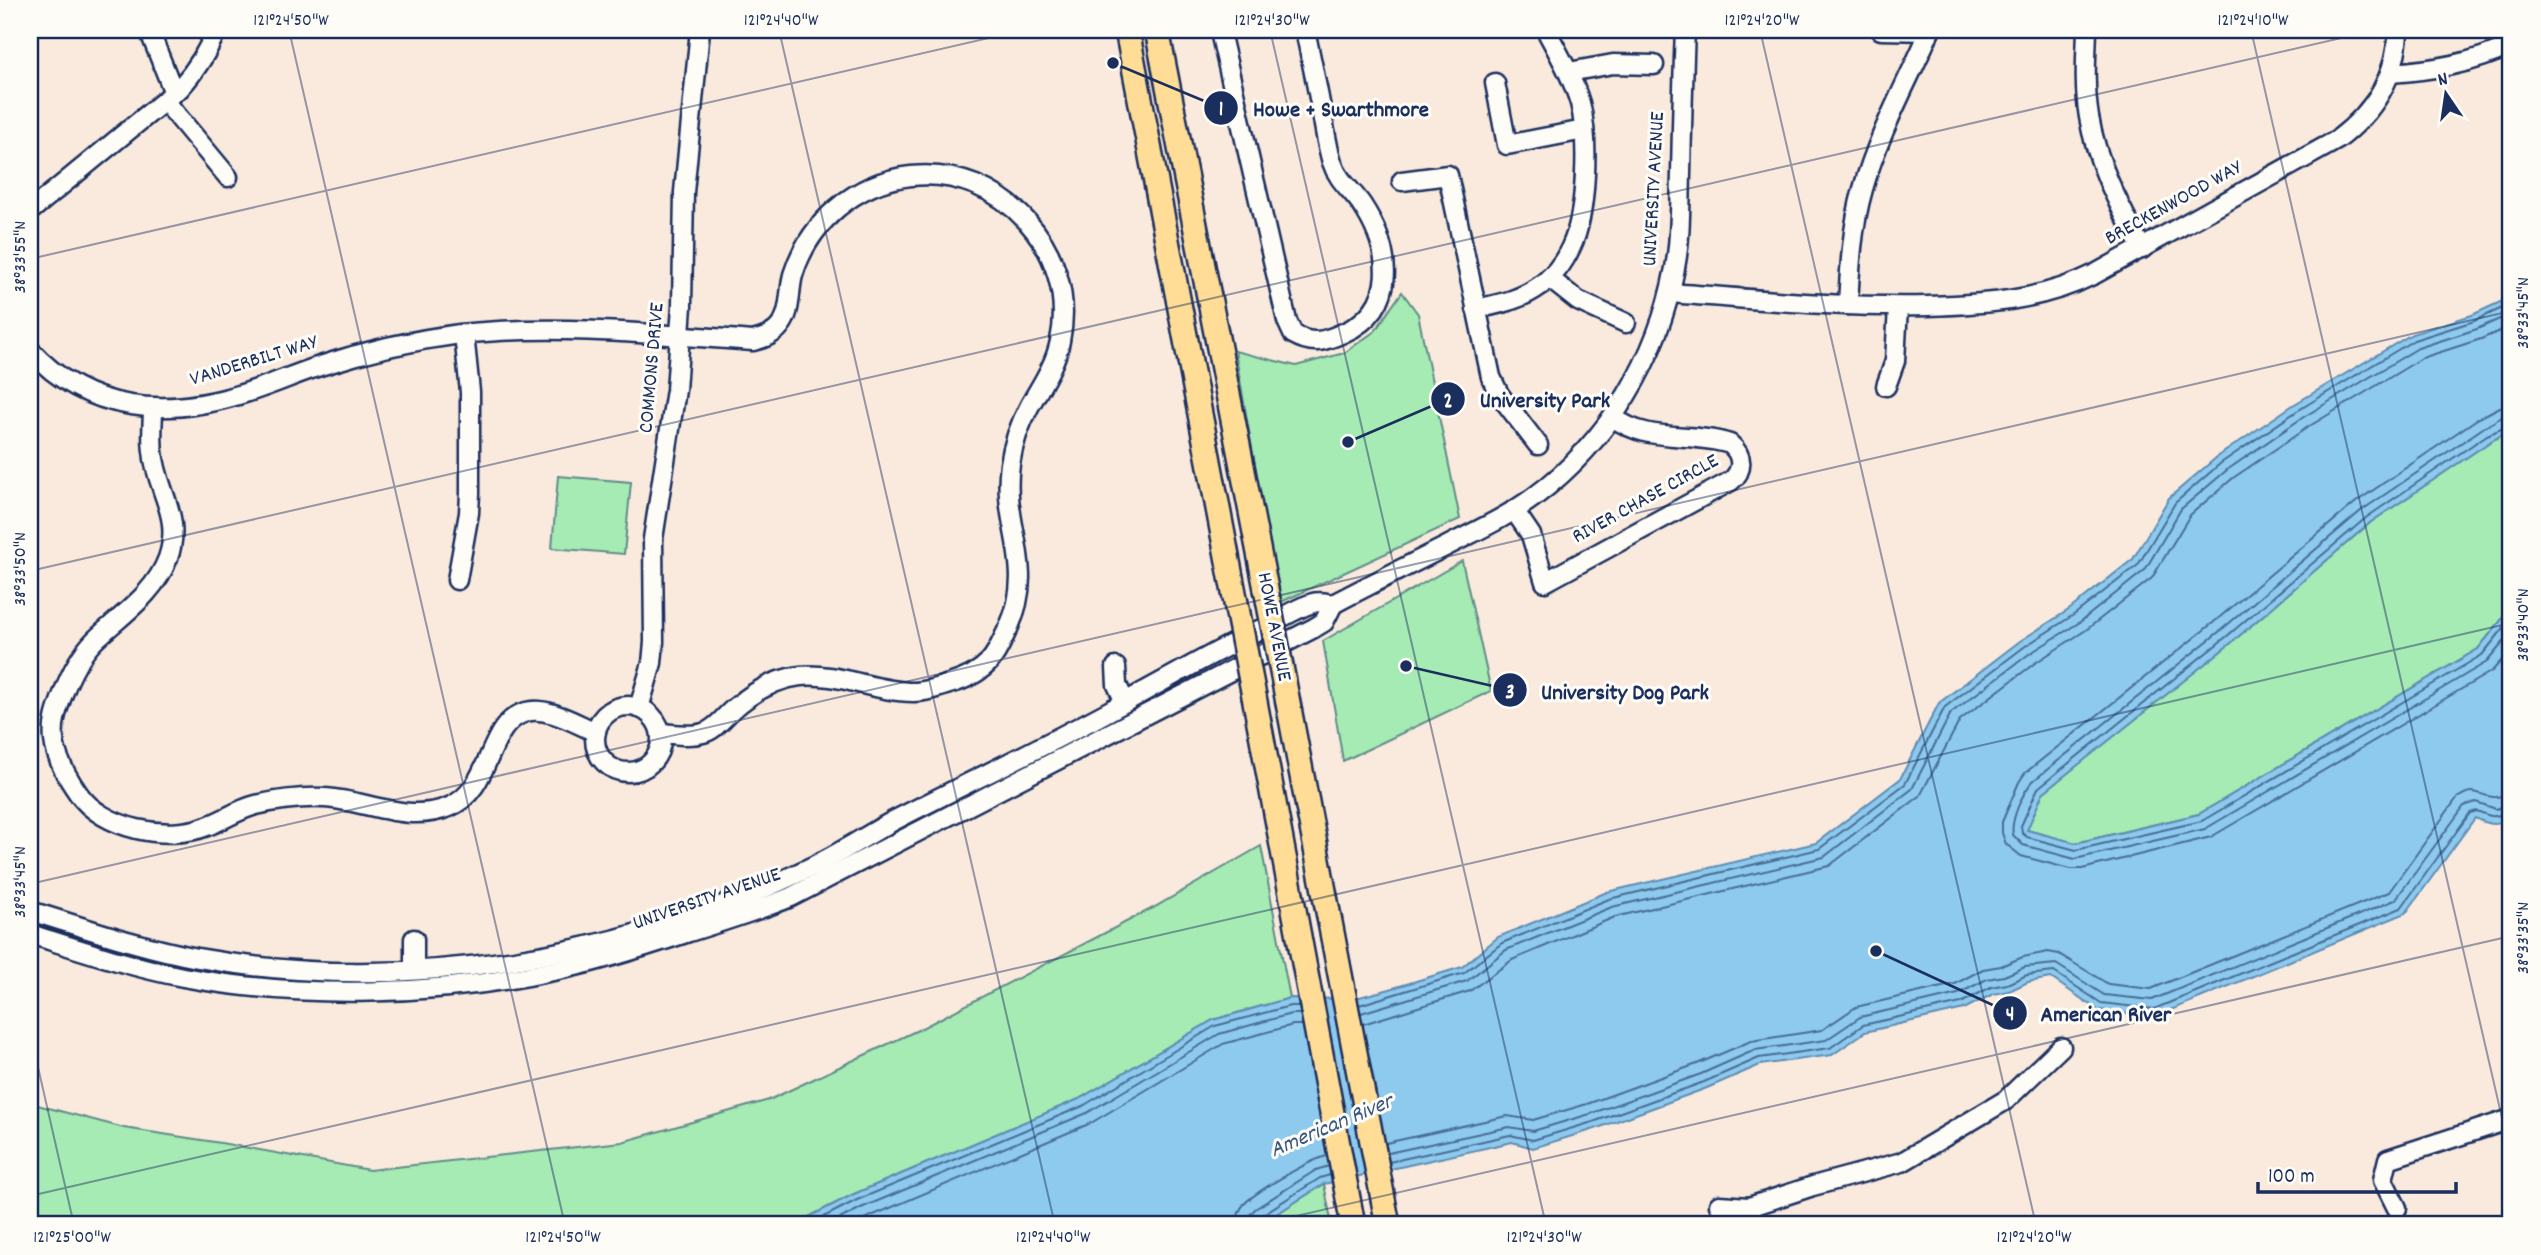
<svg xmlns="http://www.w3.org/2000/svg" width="2541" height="1255" font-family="Dekko,sans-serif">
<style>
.green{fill:#a6eab4;stroke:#608c89;stroke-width:2}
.water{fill:#8dcaed;stroke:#5f8cb4;stroke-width:2}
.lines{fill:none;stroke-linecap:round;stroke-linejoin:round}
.shore{stroke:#496d97;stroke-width:2}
.minor-casing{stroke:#1b2f5e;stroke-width:23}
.major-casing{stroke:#1b2f5e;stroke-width:28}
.minor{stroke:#fdfcf7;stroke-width:18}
.major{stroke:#ffdd96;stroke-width:23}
.major-bridge-casing{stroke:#1b2f5e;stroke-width:28;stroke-linecap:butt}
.major-bridge{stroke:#ffdd96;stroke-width:23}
.ticks{fill:none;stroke:#1b2f5e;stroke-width:2;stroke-opacity:0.45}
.labels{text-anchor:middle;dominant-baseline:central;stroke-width:6;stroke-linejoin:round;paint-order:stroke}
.street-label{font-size:21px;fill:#1b2f5e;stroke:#fdfcf7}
.water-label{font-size:23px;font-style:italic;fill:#385682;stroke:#fdfcf7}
.leader{fill:none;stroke:#1b2f5e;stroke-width:2.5}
.callout-dot{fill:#1b2f5e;stroke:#fdfcf7;stroke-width:2.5}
.mark-label{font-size:21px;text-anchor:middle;font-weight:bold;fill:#fff}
.callout-label{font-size:23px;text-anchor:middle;font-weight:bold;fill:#1b2f5e;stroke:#fdfcf7;stroke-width:6;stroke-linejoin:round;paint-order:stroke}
.neatline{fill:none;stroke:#1b2f5e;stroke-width:2.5}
.ticks-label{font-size:18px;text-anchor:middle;fill:#1b2f5e}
</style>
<rect width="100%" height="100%" fill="#f9eadd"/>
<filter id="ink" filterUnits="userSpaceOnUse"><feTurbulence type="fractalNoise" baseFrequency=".0143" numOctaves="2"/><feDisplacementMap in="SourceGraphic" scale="14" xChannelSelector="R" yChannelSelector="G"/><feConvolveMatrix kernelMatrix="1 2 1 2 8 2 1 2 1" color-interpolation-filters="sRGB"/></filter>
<g filter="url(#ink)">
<g class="green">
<path d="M1402 292 1418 314 1460 519 1279 603 1235 351 1296 366 1344 353 1375 331Z"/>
<path d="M2511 430V608L2478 649 2199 814 2075 843 2027 830 2042 793 2231 643 2371 522 2491 441Z"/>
<path d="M558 476 631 482 624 554 552 548Z"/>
<path d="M1462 561 1491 691 1343 761 1323 641Z"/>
<path d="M1261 846 1290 998 1213 1020 1079 1099 854 1194 793 1225H30V1103L124 1128 221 1143 369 1170 622 1142 769 1100 920 1029 1153 908Z"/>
<path d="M1324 1184 1332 1225H1259Z"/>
</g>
<path class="water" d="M2511 297V430L2491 441 2371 522 2231 643 2043 793 2027 830 2076 843 2199 814 2478 649 2511 608V818C2498 827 2489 825 2475 818L2406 913 2154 1017 2098 1010 2051 978 2028 982 2009 991 1993 994 1964 1009 1865 1032 1832 1055 1760 1065 1707 1088 1595 1129 1533 1148 1512 1142 1324 1184 1259 1225H793L854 1194 1079 1099 1213 1020 1290 998 1352 999 1390 989 1462 967 1498 937 1607 892 1816 843 1900 779 1939 703 2020 641 2070 609 2133 559 2169 498 2217 457 2293 405 2412 334 2472 315Z"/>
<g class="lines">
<g class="shore">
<path d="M2511 405 2500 407 2477 419 2356 502 2214 622 2025 773 2019 782 2002 822V833L2006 844 2021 856 2070 869H2082L2211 837 2492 671 2511 650"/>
<path d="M2511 416 2502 417 2483 428 2362 510 2220 631 2033 781C2023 792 2010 820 2013 835L2023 845 2075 859 2205 829 2487 662 2511 633"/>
<path d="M2511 425 2487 435 2367 517 2226 637 2038 788 2021 826 2022 833 2027 837 2076 850 2202 821 2482 655 2511 619"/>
<path d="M1359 1005 1464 973 1502 943 1609 899 1819 849 1905 784 1945 707 2024 647 2075 614 2138 565 2175 503 2221 463 2297 411 2414 340 2474 321 2511 304"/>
<path d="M1361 1013 1467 981 1506 950 1612 907 1824 857 1912 789 1951 713 2029 654 2080 622 2145 570 2181 509 2227 470 2302 418 2418 348 2477 329 2511 314"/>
<path d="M1363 1024 1470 991 1512 960 1615 917 1829 866 1920 796 1960 720 2035 663 2086 630 2152 578 2190 515 2233 478 2308 427 2422 358 2481 339 2511 326"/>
<path d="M1386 1143 1507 1116 1533 1120 1587 1104 1697 1064 1751 1041 1822 1030 1856 1007 1955 984 1983 969 2001 966 2023 957 2048 952 2059 954 2108 984 2151 989 2389 892 2457 798C2476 786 2476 795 2493 797 2498 798 2506 794 2511 794"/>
<path d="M1388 1153 1509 1127 1533 1131 1590 1114 1701 1074 1755 1050 1826 1040 1860 1017 1958 994 1987 979 2004 976 2025 967 2056 964 2104 995 2152 1000 2395 900 2464 806 2476 802 2496 809 2511 804"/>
<path d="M1389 1162 1510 1135 1533 1140 1593 1122 1704 1082 1759 1058 1830 1048 1863 1025 1961 1003 1991 987 2007 984 2027 975 2054 972 2101 1003 2154 1009 2401 908 2470 813 2477 811C2499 820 2491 815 2511 813"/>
<path d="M808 1225 857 1200 1083 1106 1215 1026 1290 1006H1299"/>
<path d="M828 1225 861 1208 1087 1113 1219 1034 1291 1014H1300"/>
<path d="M850 1225 1091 1123 1223 1044 1293 1025H1302"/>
<path d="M1237 1225C1237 1217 1239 1210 1244 1204 1257 1191 1309 1160 1327 1156"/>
<path d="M1247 1225 1249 1216 1255 1209 1316 1170 1329 1166"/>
<path d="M1256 1225 1260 1216 1320 1178 1330 1175"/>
</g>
<g class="minor-casing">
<g id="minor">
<path d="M149 30 174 93"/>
<path d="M2087 30C2086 59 2084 88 2089 117 2097 165 2120 206 2142 249"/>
<path d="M1221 36 1287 321 1293 334C1312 345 1323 342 1343 333 1400 308 1391 249 1362 205 1352 190 1338 181 1332 162 1327 146 1325 130 1322 114 1317 86 1311 58 1305 30"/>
<path d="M1569 72 1613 64 1654 65"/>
<path d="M2390 73C2432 70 2473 64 2511 45"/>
<path d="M1495 83 1507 145 1584 130"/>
<path d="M165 101 228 177"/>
<path d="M1402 181 1448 175 1491 377 1499 394 1538 445"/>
<path d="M30 211 180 88C196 70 208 52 216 30"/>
<path d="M1549 278 1578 301 1626 323"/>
<path d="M1670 293C1755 299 1842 308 1928 306 1987 304 2041 301 2095 274L2337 140C2373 113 2397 76 2398 30"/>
<path d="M1848 305C1850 266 1852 227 1863 189 1878 135 1907 83 1930 31L1881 30"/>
<path d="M1476 309C1499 304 1521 300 1541 285 1554 276 1564 262 1571 247 1587 214 1589 139 1580 103 1572 77 1559 54 1546 30"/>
<path d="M30 350C88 414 167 418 245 393 271 385 295 374 320 366 366 351 413 340 460 334 557 324 656 334 753 341 765 338 776 334 783 322 791 309 789 290 793 275 809 223 855 182 911 176 1002 166 1079 251 1060 341 1055 366 1041 385 1029 407 1020 424 1013 444 1010 464 1001 527 1038 565 1008 629 1002 640 998 652 990 661 979 673 964 680 949 684 937 688 925 692 913 692 875 692 838 672 800 676 774 679 750 694 731 711 722 719 715 730 703 733 690 737 674 734 661 733"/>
<path d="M1886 386 1895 361 1898 307"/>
<path d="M153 408C153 422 151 437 153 451 156 491 183 515 168 558 155 594 121 615 95 640 80 655 70 675 63 694 57 710 52 723 54 740 56 759 67 777 78 793 102 829 168 842 207 826 224 820 239 809 256 805 278 800 302 797 324 798 366 800 407 824 449 807 493 789 486 723 526 712 548 706 576 724 596 732"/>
<path d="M1514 510 1531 535 1545 582 1731 481C1744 470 1743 455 1730 444 1691 431 1647 444 1613 417"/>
<path d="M457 580 469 513 470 493V392L464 334"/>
<path d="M1116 667 1117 685 1125 702"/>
<circle cx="628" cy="739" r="33"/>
<path d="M639 708 652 663 654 642 653 539 676 390 682 306 684 192 700 30"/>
<path d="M30 911C86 928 140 947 198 958 404 995 624 958 811 867 841 853 868 834 897 819 967 783 1039 749 1109 711 1160 683 1210 654 1263 628 1278 620 1296 608 1313 603 1319 601 1327 603 1333 604 1371 584 1409 565 1447 546 1476 531 1507 517 1534 497 1609 441 1658 359 1675 268 1681 237 1680 204 1681 173 1682 125 1683 77 1685 30"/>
<path d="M30 934C81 950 131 967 183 977 301 999 441 996 558 970 601 961 644 947 686 933 721 922 757 911 791 897L1314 628 1324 622 1333 604"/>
<path d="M414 969V939"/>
<path d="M1719 1205 1749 1207"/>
<path d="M2397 1208 2383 1180 2388 1159 2511 1119"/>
<path d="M1750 1225 1749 1207 1813 1186 1902 1162 2006 1100 2061 1047"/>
</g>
</g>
<g class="major-casing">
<g id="major">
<path d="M1127 30 1235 598"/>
<path d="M1157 30 1266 589"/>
<path d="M1284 682 1388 1225"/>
<path d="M1254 696 1353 1225"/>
</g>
</g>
<use href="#minor" class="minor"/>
<use href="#major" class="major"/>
<g class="major-bridge-casing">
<g id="major-bridge">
<path d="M1266 589 1284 682"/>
<path d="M1235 598 1254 696"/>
</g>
</g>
<use href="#major-bridge" class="major-bridge"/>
</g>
</g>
<path class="ticks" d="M289 30 565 1225M779 30 1055 1225M1270 30 1546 1225M1760 30 2036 1225M2251 30 2511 1157M30 259 1023 30M30 571 2376 30M30 884 2511 311M30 1032 74 1225M30 1196 2511 623M1257 1225 2511 936"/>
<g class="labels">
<g class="street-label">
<text transform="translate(1655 189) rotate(-87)">UNIVERSITY AVENUE</text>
<text transform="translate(2174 204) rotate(-29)">BRECKENWOOD WAY</text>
<text transform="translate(254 362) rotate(-17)">VANDERBILT WAY</text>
<text transform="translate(653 368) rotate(-85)">COMMONS DRIVE</text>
<text transform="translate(1646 500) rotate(-29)">RIVER CHASE CIRCLE</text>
<text transform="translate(1273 627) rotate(79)">HOWE AVENUE</text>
<text transform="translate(707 900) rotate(-19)">UNIVERSITY AVENUE</text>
</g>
<g class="water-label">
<text transform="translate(1332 1127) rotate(-23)">American River</text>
</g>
</g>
<path class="leader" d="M1113 63L1221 108M1348 442L1448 399M1406 666L1510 690M1876 951L2010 1013"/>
<g class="callout-dot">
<circle cx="1113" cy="63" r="7"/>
<circle cx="1348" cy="442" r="7"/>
<circle cx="1406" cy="666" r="7"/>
<circle cx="1876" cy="951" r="7"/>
<circle cx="1221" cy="108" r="18"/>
<circle cx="1448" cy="399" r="18"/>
<circle cx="1510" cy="690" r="18"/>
<circle cx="2010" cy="1013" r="18"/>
</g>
<g class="mark-label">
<text x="1221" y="115">1</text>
<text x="1448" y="407">2</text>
<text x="1510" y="698">3</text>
<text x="2010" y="1020">4</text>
</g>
<g class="callout-label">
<text x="1341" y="116">Howe + Swarthmore</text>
<text x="1545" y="407">University Park</text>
<text x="1625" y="699">University Dog Park</text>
<text x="2106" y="1021">American River</text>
</g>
<rect width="2541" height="1255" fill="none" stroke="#fdfcf7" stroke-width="77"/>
<g transform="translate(2446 94) rotate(347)" stroke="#fdfcf7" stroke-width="5" paint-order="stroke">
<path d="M0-5L12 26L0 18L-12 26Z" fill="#1b2f5e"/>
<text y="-10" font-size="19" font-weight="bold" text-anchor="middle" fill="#1b2f5e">N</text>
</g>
<path d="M2258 1182v10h198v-10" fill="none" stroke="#1b2f5e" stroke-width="3.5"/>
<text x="2268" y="1182" font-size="21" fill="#1b2f5e" stroke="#fdfcf7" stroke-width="5" paint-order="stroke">100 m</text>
<rect x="38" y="38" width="2464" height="1178" class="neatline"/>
<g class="ticks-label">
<text x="291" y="25">121°24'50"W</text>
<text x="781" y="25">121°24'40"W</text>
<text x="1272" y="25">121°24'30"W</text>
<text x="1762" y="25">121°24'20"W</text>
<text x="2253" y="25">121°24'10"W</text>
<text transform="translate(19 257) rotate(-90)" y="6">38°33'55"N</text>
<text transform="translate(2522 313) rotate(-90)" y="6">38°33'45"N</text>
<text transform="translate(19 569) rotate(-90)" y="6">38°33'50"N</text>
<text transform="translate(2522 625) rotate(-90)" y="6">38°33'40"N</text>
<text transform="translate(19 882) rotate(-90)" y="6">38°33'45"N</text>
<text transform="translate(2522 938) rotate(-90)" y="6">38°33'35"N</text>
<text x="72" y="1242">121°25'00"W</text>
<text x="563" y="1242">121°24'50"W</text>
<text x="1053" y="1242">121°24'40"W</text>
<text x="1544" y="1242">121°24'30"W</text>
<text x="2034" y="1242">121°24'20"W</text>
</g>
</svg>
